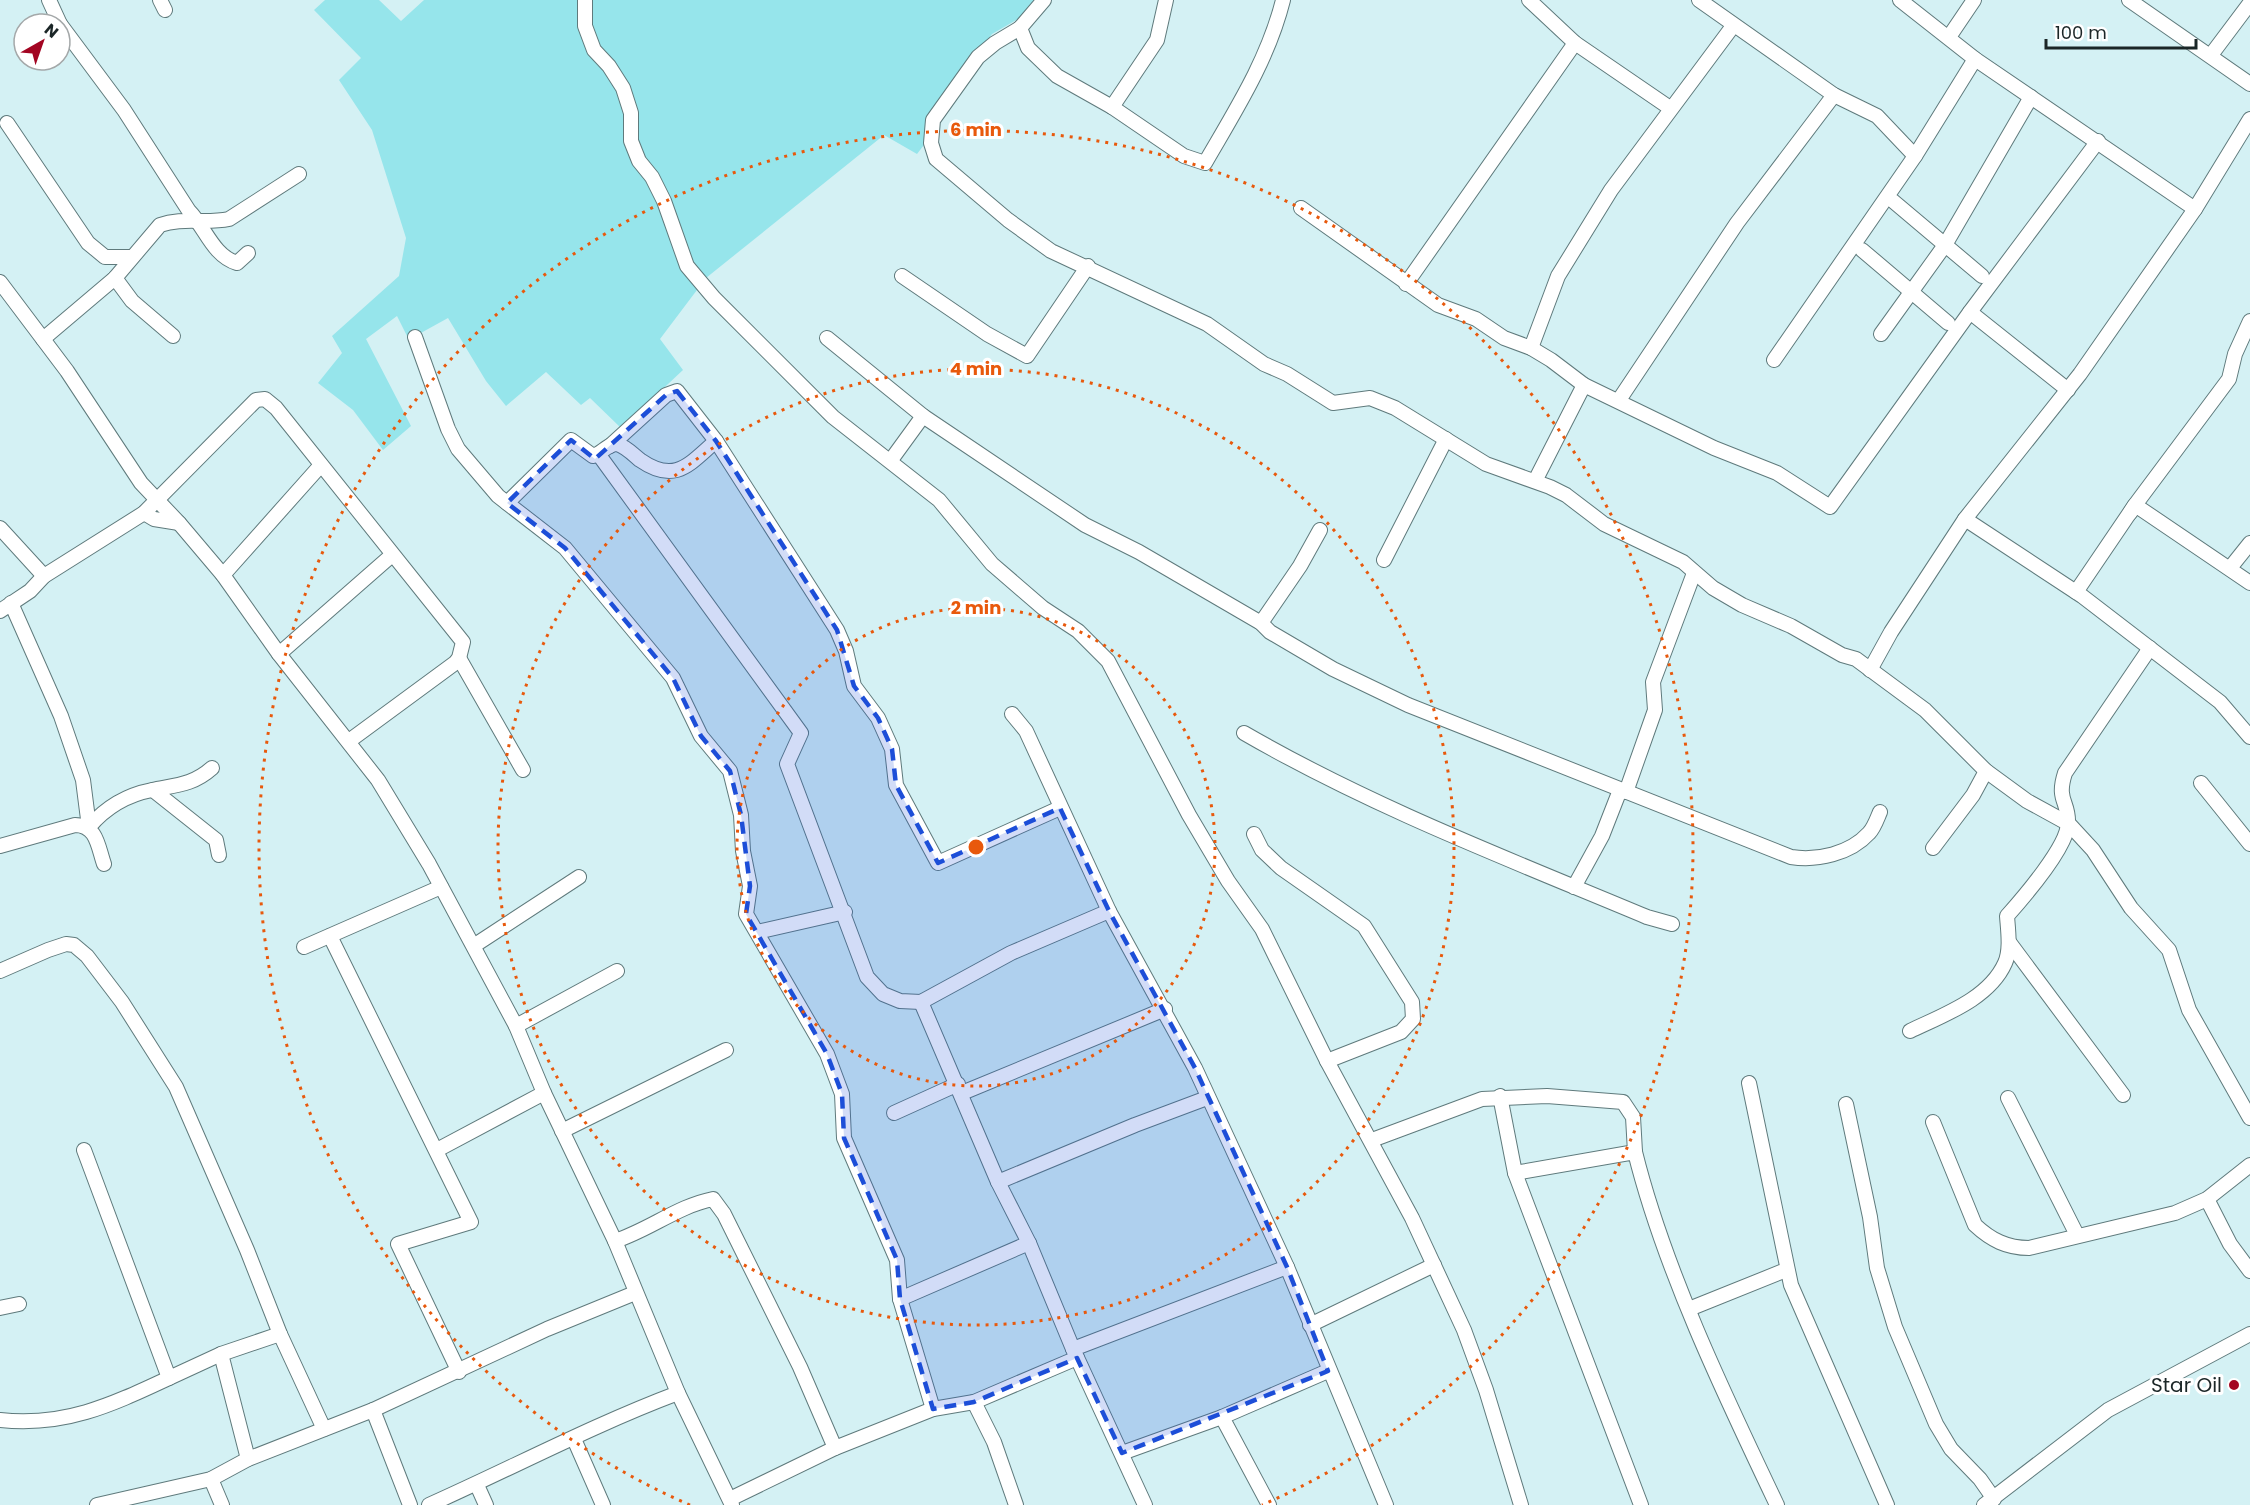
<svg xmlns="http://www.w3.org/2000/svg" width="2250" height="1505" font-family="Poppins,sans-serif">
<style>
.green{fill:#96e5eb}
.lines{fill:none;stroke-linecap:round;stroke-linejoin:round}
.minor-casing{stroke:#5f7a7c;stroke-width:16}
.minor{stroke:#fff;stroke-width:14}
.marked{fill:#1d4ed8;fill-opacity:0.2;stroke:#1d4ed8;stroke-width:4.5;stroke-dasharray:12 8;stroke-linejoin:round}
.ring{fill:none;stroke:#e8590c;stroke-width:3;stroke-dasharray:3 6}
.poi-dot{fill:#a30522;stroke:#fff;stroke-width:2}
.labels{text-anchor:middle;dominant-baseline:central;stroke-width:6;stroke-linejoin:round;paint-order:stroke}
.poi-label{font-size:20px;fill:#1b2627;stroke:#fff;text-anchor:end}
.centre{fill:#e8590c;stroke:#fff;stroke-width:3}
.ring-label{font-size:18px;text-anchor:middle;font-weight:bold;fill:#e8590c;stroke:#fff;stroke-width:6;stroke-linejoin:round;paint-order:stroke}
</style>
<rect width="100%" height="100%" fill="#d4f1f4"/>
<path class="green" d="M325 0H379L401 21 424 0H1036L1023 16 992 34 927 118V141L917 154 884 135 706 278 660 339 683 370 621 428 590 398 581 405 546 372 506 406 486 381 448 318 419 334 407 336 397 316 366 339 411 426 383 450 353 410 318 383 342 353 332 336 399 276 406 238 372 130 339 80 361 58 314 10Z"/>
<g class="lines">
<g class="minor-casing">
<g id="minor">
<path d="M49 0 60 24"/>
<path d="M160 0 165 10"/>
<path d="M585 0V26L594 50 609 66 623 88 631 113V141L639 161 652 177 664 201 687 266 714 298 833 417 939 500 992 564 1043 608 1078 631 1108 661 1189 815 1228 881 1262 929 1327 1061 1412 1218 1464 1330 1486 1390 1521 1505"/>
<path d="M1044 0 1020 28 1028 48 1057 76 1112 107 1184 156 1205 163C1235 111 1268 60 1283 0"/>
<path d="M1529 0 1575 43 1670 108"/>
<path d="M1699 0 1834 95 1877 116 1915 156"/>
<path d="M1900 0 1975 59 2195 209"/>
<path d="M2129 0 2250 84"/>
<path d="M60 24 124 110 189 211C205 227 213 256 237 263L248 253"/>
<path d="M1020 28 995 43 978 57 933 120 931 143 936 159 1008 220 1051 251 1207 324 1264 364 1287 374 1333 403 1370 398 1395 408 1486 464 1550 487 1566 495 1604 524 1683 562 1713 588 1742 605 1791 626 1842 655 1856 659 1925 710 1986 771 2027 801 2069 824 2093 850 2131 908 2169 950 2189 1010 2250 1118"/>
<path d="M1949 37 1974 0"/>
<path d="M2211 55 2250 3"/>
<path d="M1112 107 1157 40 1166 0"/>
<path d="M7 123 88 243 105 257H132"/>
<path d="M1893 201 1982 276"/>
<path d="M1301 208 1438 305 1476 319 1504 338 1531 348 1551 360 1584 385 1714 448 1777 473 1830 507 1970 312 2098 141"/>
<path d="M1862 250 1948 323"/>
<path d="M902 276 987 334 1027 356 1088 266"/>
<path d="M115 278 132 301 173 336"/>
<path d="M0 282 67 371 141 483 179 523 223 575 279 654 378 780 429 864 516 1026 544 1093 615 1241 678 1393 732 1505"/>
<path d="M1406 284 1575 43"/>
<path d="M1970 312 2068 390"/>
<path d="M1881 334 1945 245 2031 97"/>
<path d="M415 337 448 429 458 449 498 496 565 548 673 678 701 736 730 771 741 815 743 851 750 886 746 914 827 1054 842 1094 844 1138 897 1260 900 1299 933 1409"/>
<path d="M827 338 923 416 1085 525 1139 552 1261 623 1270 632 1333 669 1408 705 1791 857C1817 861 1850 854 1869 833 1874 828 1877 819 1880 812"/>
<path d="M43 339 115 278 160 225C182 217 206 224 229 219L299 174"/>
<path d="M1531 348 1558 276 1611 190 1733 26"/>
<path d="M1774 360 1915 156 1975 59"/>
<path d="M1619 400 1737 223 1834 95"/>
<path d="M610 446 666 395 677 391 716 441 837 630 846 651 854 686 878 718 892 749 896 785 938 863 1060 808"/>
<path d="M599 455 801 733 787 764 867 977 883 994 900 1001 921 1002 1011 953 1109 911"/>
<path d="M891 460 923 416"/>
<path d="M1535 481 1584 385"/>
<path d="M507 503 571 440 593 456C601 454 609 443 617 444 625 446 634 455 640 460 676 485 690 463 716 441"/>
<path d="M144 513 154 519 179 523"/>
<path d="M2130 513 2135 505 2250 583"/>
<path d="M1965 519 2082 596 2220 702 2250 737"/>
<path d="M0 528 44 576"/>
<path d="M1384 560 1446 439"/>
<path d="M2230 568 2250 543"/>
<path d="M223 575 321 465"/>
<path d="M2076 592 2135 505 2229 379 2235 354 2250 321"/>
<path d="M11 603 61 716 83 780 89 827"/>
<path d="M0 611 30 591 44 576 144 513 256 400 265 399 276 408 463 642 459 658 455 663 349 741"/>
<path d="M1261 623 1300 566 1320 530"/>
<path d="M279 654 392 555"/>
<path d="M459 658 523 770"/>
<path d="M1870 670 1891 632 1965 519 2080 374 2195 209 2250 119"/>
<path d="M1012 714 1026 731 1109 911 1195 1068 1287 1267 1386 1505"/>
<path d="M1244 733C1372 807 1511 860 1647 917L1672 924"/>
<path d="M2201 783 2250 844"/>
<path d="M153 790 216 840 219 855"/>
<path d="M1626 792 1655 710 1653 682 1694 573"/>
<path d="M89 827C106 807 126 795 152 790 176 785 193 785 212 768"/>
<path d="M1254 834 1262 850 1281 868 1364 926 1412 1002 1413 1019 1401 1032 1327 1061"/>
<path d="M0 846 75 825C97 825 98 847 104 864"/>
<path d="M1933 848 1973 795 1986 771"/>
<path d="M1574 887 1602 836 1620 790"/>
<path d="M757 932 845 912"/>
<path d="M330 936 471 1222 398 1244 459 1372"/>
<path d="M2009 942 2123 1095"/>
<path d="M475 945 579 877"/>
<path d="M304 947 441 887"/>
<path d="M0 971 48 950 66 944 74 945 87 956 122 1002 176 1087 247 1250 280 1334 324 1429"/>
<path d="M921 1002 998 1182 1029 1243 1073 1349"/>
<path d="M516 1026 617 971"/>
<path d="M1910 1031C1943 1015 1989 999 2005 963 2011 950 2008 930 2007 916 2023 898 2068 846 2068 823 2069 801 2056 801 2065 773L2150 648"/>
<path d="M1749 1083 1791 1285 1887 1505"/>
<path d="M962 1093 1165 1009"/>
<path d="M1500 1096 1515 1173 1635 1152C1664 1269 1725 1396 1777 1505"/>
<path d="M2008 1098 2077 1235"/>
<path d="M1846 1104 1870 1217 1877 1268 1895 1327 1936 1424 1951 1449 1980 1479 1994 1499"/>
<path d="M894 1113 958 1084"/>
<path d="M1933 1122 1975 1225C1991 1240 2007 1248 2029 1248L2175 1213 2207 1199 2250 1165"/>
<path d="M562 1131 726 1050"/>
<path d="M1372 1140 1482 1099 1547 1096 1623 1102 1633 1117 1635 1152"/>
<path d="M84 1150 169 1378 221 1354 280 1334"/>
<path d="M437 1150 544 1093"/>
<path d="M1515 1173 1641 1505"/>
<path d="M998 1182 1135 1125 1207 1098"/>
<path d="M2207 1199 2230 1244 2250 1271"/>
<path d="M615 1241C649 1230 678 1206 713 1199L724 1214 800 1367 835 1448"/>
<path d="M900 1299 1029 1243"/>
<path d="M0 1308 19 1304"/>
<path d="M1689 1309 1786 1270"/>
<path d="M1310 1325 1434 1265"/>
<path d="M221 1354 248 1459"/>
<path d="M974 1402 994 1442 1016 1505"/>
<path d="M373 1410 410 1505"/>
<path d="M1222 1417 1269 1505"/>
<path d="M0 1420C65 1427 111 1405 169 1378"/>
<path d="M574 1439 603 1505"/>
<path d="M1122 1453 1222 1417 1328 1371"/>
<path d="M211 1479 222 1505"/>
<path d="M477 1485 486 1505"/>
<path d="M730 1499 835 1448 933 1409 974 1402 1077 1358"/>
<path d="M97 1505 211 1479 248 1459 373 1410 547 1329 635 1293"/>
<path d="M429 1505C512 1468 593 1425 678 1393"/>
<path d="M1145 1505 1073 1349 1287 1267"/>
<path d="M1984 1505 2108 1410 2250 1334"/>
</g>
</g>
<use href="#minor" class="minor"/>
</g>
<path class="marked" d="M677 391 716 441 837 630 854 686 878 718 892 749 896 785 938 863 1060 808 1109 911 1195 1068 1287 1267 1328 1371 1122 1453 1077 1358 974 1402 933 1409 900 1299 897 1260 844 1138 842 1094 827 1054 746 914 750 886 741 815 730 771 701 736 673 678 565 548 507 503 571 440 595 459 666 395Z"/>
<g class="ring">
<circle cx="976" cy="847" r="239"/>
<circle cx="976" cy="847" r="478"/>
<path d="M690 1505A717 717 0 1 1 1262 1505"/>
</g>
<circle class="poi-dot" cx="2234" cy="1385" r="6"/>
<g class="labels">
<g class="poi-label">
<text x="2222" y="1385">Star Oil</text>
</g>
</g>
<circle cx="976" cy="847" r="9" class="centre"/>
<g class="ring-label">
<text x="976" y="136">6 min</text>
<text x="976" y="375">4 min</text>
<text x="976" y="614">2 min</text>
</g>
<g transform="translate(42 42) rotate(40)"><circle r="28" fill="#ffffff" stroke="#a4a8a9" stroke-width="1.5"/>
<path d="M0-4.5L10 22L0 15L-10 22Z" fill="#a30522"/>
<text y="-9" font-size="16" font-weight="bold" text-anchor="middle" fill="#1b2627">N</text>
</g>
<path d="M2046 39v9h150v-9" fill="none" stroke="#1b2627" stroke-width="3"/>
<text x="2055" y="39" font-size="18" fill="#1b2627" stroke="#ffffff" stroke-width="4.5" paint-order="stroke">100 m</text>
</svg>
